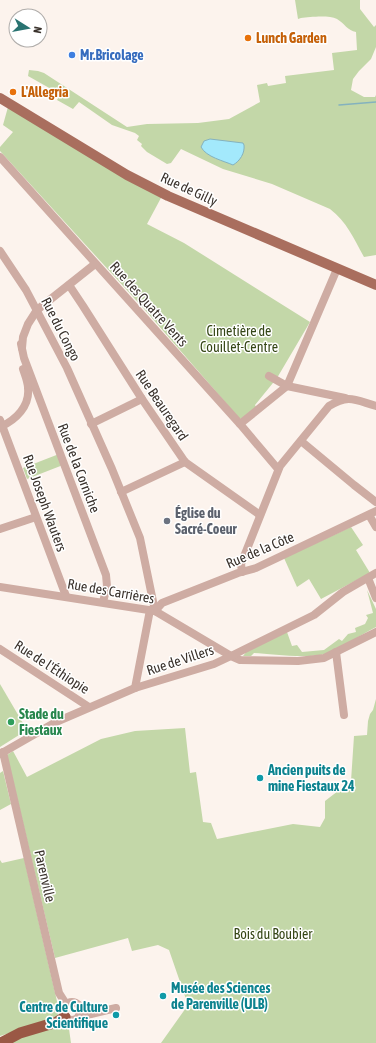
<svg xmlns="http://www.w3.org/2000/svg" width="376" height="1043" font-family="'Asap Condensed',sans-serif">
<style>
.green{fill:#c3d7a8}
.water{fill:#a3e9fc;stroke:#84b2be}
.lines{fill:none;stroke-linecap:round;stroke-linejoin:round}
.stream{stroke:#84b2be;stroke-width:1.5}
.minor{stroke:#ceaca3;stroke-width:8}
.major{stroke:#a96e5e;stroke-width:10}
.highway{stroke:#9a5845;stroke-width:11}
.food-dot{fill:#e8710a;stroke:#fff;stroke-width:1.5}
.shop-dot{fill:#3f7fe0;stroke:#fff;stroke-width:1.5}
.worship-dot{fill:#6b7280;stroke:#fff;stroke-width:1.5}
.leisure-dot{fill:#2e9e5b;stroke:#fff;stroke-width:1.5}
.culture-dot{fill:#0f9aa8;stroke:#fff;stroke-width:1.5}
.labels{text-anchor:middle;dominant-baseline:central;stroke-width:3;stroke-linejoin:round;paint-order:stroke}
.food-label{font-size:14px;font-weight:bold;fill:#c56008;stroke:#fff;text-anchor:start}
.shop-label{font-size:14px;font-weight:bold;fill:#366cbe;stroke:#fff;text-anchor:start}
.street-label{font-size:14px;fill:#3a322c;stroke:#fff}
.park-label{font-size:14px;fill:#354616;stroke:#fff}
.worship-label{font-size:14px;font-weight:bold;fill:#5b616d;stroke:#fff;text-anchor:start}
.leisure-label{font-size:14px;font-weight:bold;fill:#27864d;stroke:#fff;text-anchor:start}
.culture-label{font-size:14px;font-weight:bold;fill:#0d838f;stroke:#fff;text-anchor:start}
</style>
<rect width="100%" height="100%" fill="#fcf3ed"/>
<g class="green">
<path d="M295 0H360V9L374 27 376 25V47L371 59 359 71 353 79 351 90 364 97H375L376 95V255L364 257C354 239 347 222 330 209L272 184 223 169 181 149 171 163 167 164 147 152 141 146 142 144 137 140 139 136 135 133 112 125 79 102 73 109 57 100 60 94 28 76 29 70 38 71 44 73 127 127 147 124 198 123 229 119 260 102 257 85 267 83 268 86 286 83 285 76 334 70 332 53 357 50 356 32C348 31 344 23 337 19 329 15 310 17 301 18L298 19Z"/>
<path d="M8 107 162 196 147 224 184 243 310 322 277 378 255 405 256 407 241 419 239 418 145 310 0 151V147L13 132 3 125Z"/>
<path d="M59 454 63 465 27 479 23 468Z"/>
<path d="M351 527 363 545 356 550 370 573 321 599 309 579 297 587 284 558Z"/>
<path d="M367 590 376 609V627C361 635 346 645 330 652 313 660 273 654 254 653L251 656H243L247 651 287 632 292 646 297 645 302 652 324 650 339 639 342 641 348 634 356 632 355 628 365 624 368 618 366 615 373 613Z"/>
<path d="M0 684 27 730 0 747Z"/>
<path d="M376 699V1043H161L188 1005 169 950 158 945 132 951 128 938 55 958 7 755 13 751 27 777 101 739 135 731 185 728 190 773 196 772 203 822 211 823 217 839 293 824 320 827 325 818V801L351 781 354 736 367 735 368 721 370 714 373 710Z"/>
<path d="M3 771 11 804 0 810V773Z"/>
<path d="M24 858 59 1010 57 1018 0 1036V860L2 863Z"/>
<path d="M61 1023 69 1029 71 1043H8Z"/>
</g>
<path class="water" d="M210 139 243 143 244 145C245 153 240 161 233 165 224 161 206 157 201 147L204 141Z"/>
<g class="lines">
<path class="stream" d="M339 105 376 102"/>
<g class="minor">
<path d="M0 157 240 424 278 469"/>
<path d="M0 251 26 290 67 368 112 469 140 538 155 611"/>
<path d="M69 285 83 306 142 399 185 462 260 515"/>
<path d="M21 344 24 358 106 575 107 586 103 602"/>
<path d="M22 348 23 337 28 324 37 310 95 264"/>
<path d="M269 376 287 386 345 398"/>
<path d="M0 420 66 596"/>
<path d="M91 424 142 399"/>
<path d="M240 424 287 386 337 269"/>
<path d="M0 427C16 420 30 406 28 388 28 382 25 375 23 369"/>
<path d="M301 441 354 485 376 502"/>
<path d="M121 492 185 462"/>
<path d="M369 515 376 527"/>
<path d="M0 529 36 517"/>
<path d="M242 572 241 564 280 466 329 406C349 394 355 400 376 406"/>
<path d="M368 578 376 598"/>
<path d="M0 587 155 611 231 656 240 660 298 661 324 658 376 632"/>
<path d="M155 611 162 603 238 573 256 568 376 511"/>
<path d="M0 649 89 707"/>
<path d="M336 652 344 715"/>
<path d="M135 688 150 610"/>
<path d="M3 752 59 993 66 1004"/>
<path d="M0 754 56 722 135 688 214 664 231 656 314 615 343 592 376 573"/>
<circle cx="72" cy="1011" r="9"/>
<path d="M79 1014 83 1016 116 1008"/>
</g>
<path class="major" d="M0 98 127 175 168 196 376 285"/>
<path class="highway" d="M1 1043 20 1033 57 1022 65 1017"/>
</g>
<g class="food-dot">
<circle cx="248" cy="38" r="4"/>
<circle cx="13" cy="92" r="4"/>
</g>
<circle class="shop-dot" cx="72" cy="55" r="4"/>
<circle class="worship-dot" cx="167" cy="521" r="4"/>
<circle class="leisure-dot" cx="11" cy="722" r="4"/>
<g class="culture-dot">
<circle cx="260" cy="778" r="4"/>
<circle cx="163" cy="996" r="4"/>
<circle cx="116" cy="1015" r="4"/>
</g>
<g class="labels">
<g class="food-label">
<text x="256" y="38">Lunch Garden</text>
<text x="21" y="92">L'Allegria</text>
</g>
<g class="shop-label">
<text x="80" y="55">Mr.Bricolage</text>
</g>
<g class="street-label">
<text transform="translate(189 189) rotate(25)">Rue de Gilly</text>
<text transform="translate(149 304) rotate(48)">Rue des Quatre Vents</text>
<text transform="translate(61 329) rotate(63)">Rue du Congo</text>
<text transform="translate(162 405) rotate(56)">Rue Beauregard</text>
<text transform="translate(79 468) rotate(69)">Rue de la Corniche</text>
<text transform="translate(45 503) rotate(70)">Rue Joseph Wauters</text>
<text transform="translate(260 550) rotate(-23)">Rue de la Côte</text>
<text transform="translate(111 591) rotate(10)">Rue des Carrières</text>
<text transform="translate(180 660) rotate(-18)">Rue de Villers</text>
<text transform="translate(52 667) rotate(33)">Rue de l'Éthiopie</text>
<text transform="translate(45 876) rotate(77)">Parenville</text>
</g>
<g class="park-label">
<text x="239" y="331">Cimetière de<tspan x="239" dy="16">Couillet-Centre</tspan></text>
<text x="273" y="934">Bois du Boubier</text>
</g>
<g class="worship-label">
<text x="175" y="513">Église du<tspan x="175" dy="16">Sacré-Coeur</tspan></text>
</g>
<g class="leisure-label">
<text x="19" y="714">Stade du<tspan x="19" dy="16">Fiestaux</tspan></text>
</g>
<g class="culture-label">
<text x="268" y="770">Ancien puits de<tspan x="268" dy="16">mine Fiestaux 24</tspan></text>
<text x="171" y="988">Musée des Sciences<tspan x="171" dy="16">de Parenville (ULB)</tspan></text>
<text x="108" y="1007" text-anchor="end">Centre de Culture<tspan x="108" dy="16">Scientifique</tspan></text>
</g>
</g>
<g transform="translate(28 28) rotate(101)"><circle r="19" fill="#ffffff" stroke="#b0adab"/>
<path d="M0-3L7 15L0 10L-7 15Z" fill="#297371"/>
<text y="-6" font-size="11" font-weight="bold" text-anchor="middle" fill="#3a322c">N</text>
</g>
</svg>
